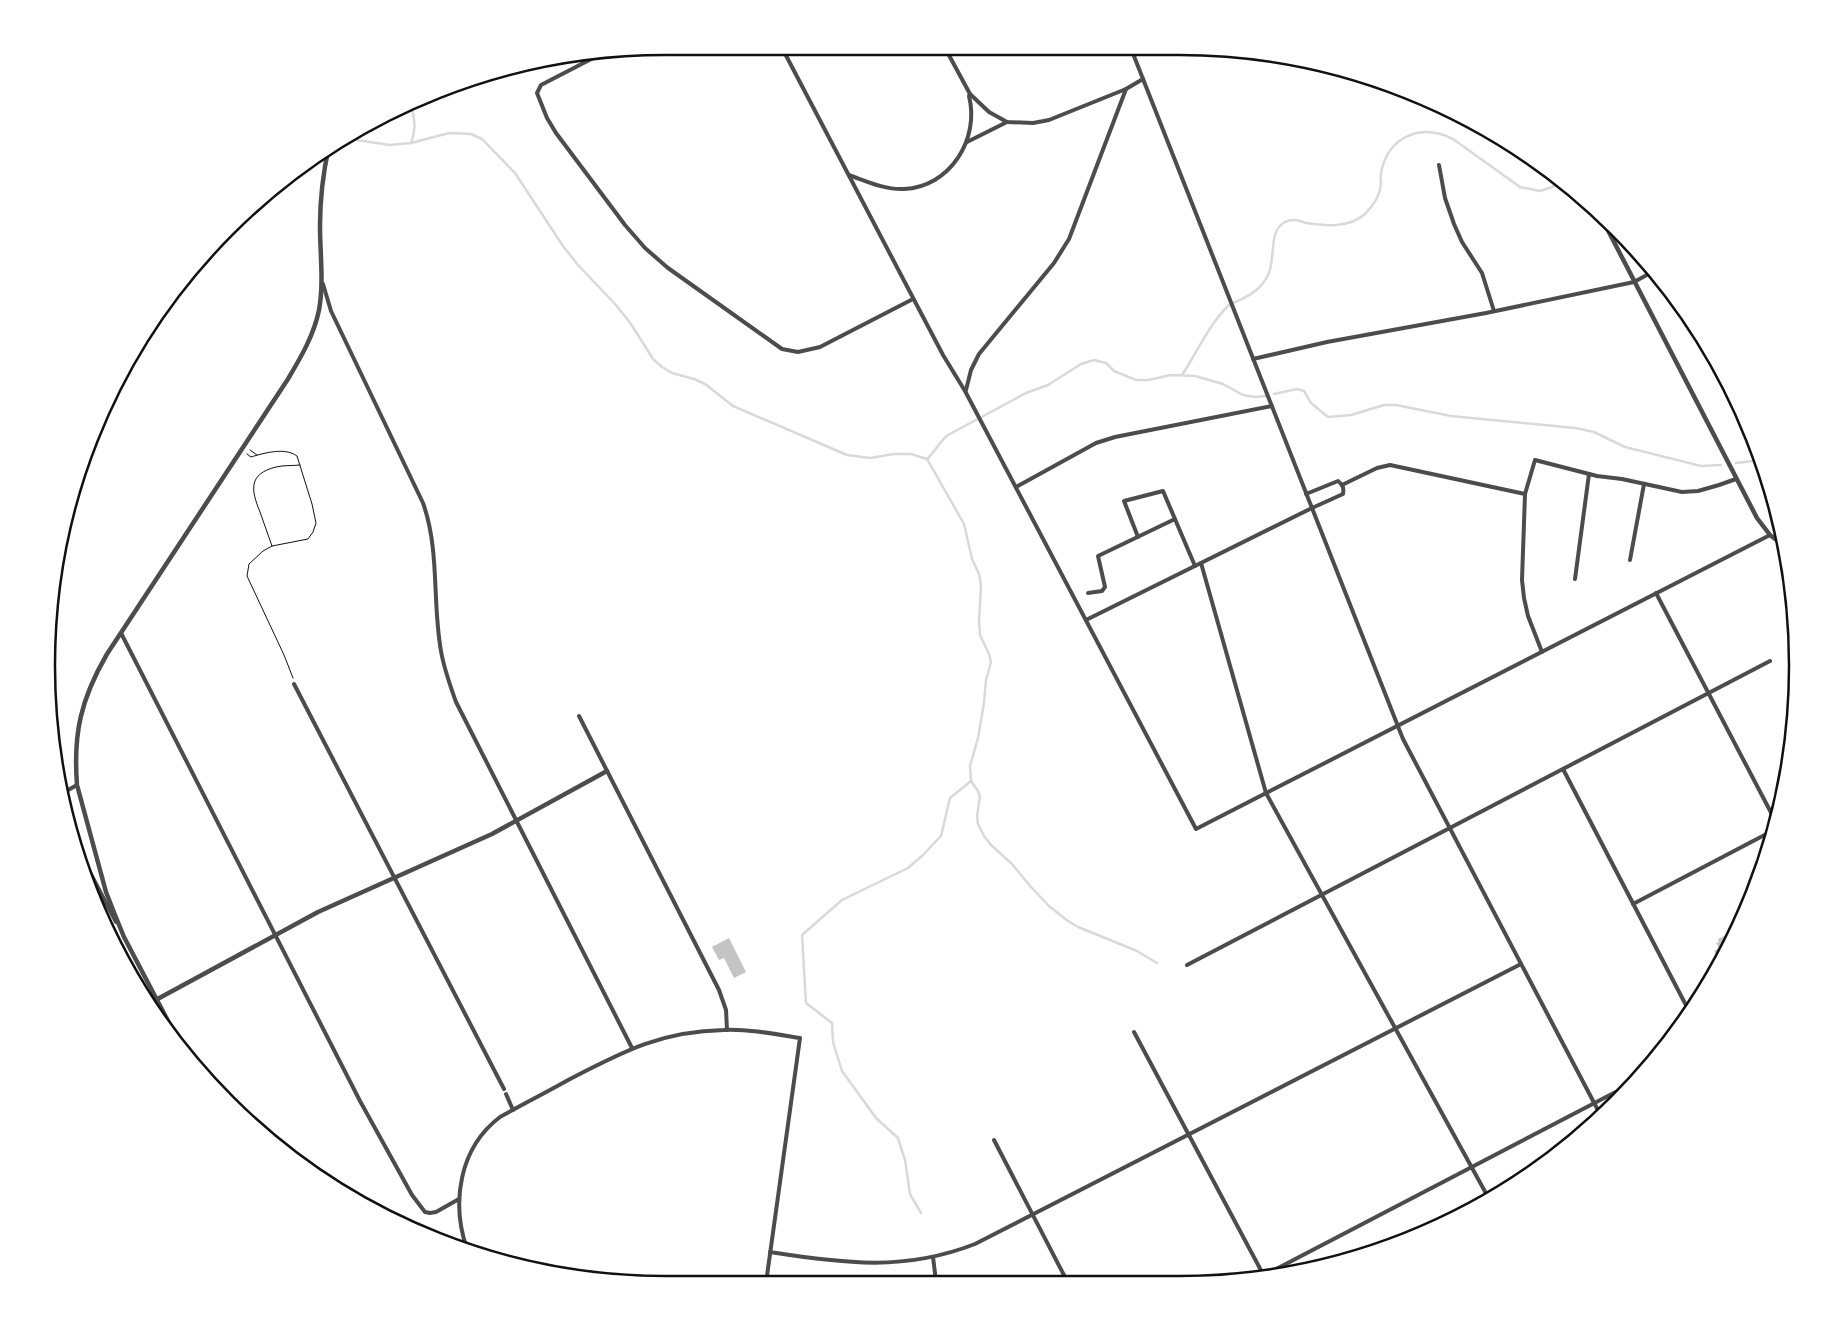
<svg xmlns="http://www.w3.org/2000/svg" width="1844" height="1331" font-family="'Playfair Display',serif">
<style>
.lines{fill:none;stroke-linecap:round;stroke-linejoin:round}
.stream{stroke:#d9d9d9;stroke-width:2.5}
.building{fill:#c4c4c4}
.path{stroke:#111;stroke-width:1}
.minor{stroke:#4c4c4c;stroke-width:4}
.tertiary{stroke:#4c4c4c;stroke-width:4.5}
.rim{fill:none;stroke:#111;stroke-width:2.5}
</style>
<rect width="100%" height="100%" fill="#fff"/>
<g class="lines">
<g class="stream">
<path d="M343 138 390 145 411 143 449 133 471 134 482 139 515 173 563 246 578 265 616 305 631 324 653 359 662 367 672 373 694 379 705 384 733 406 847 455 870 458 894 454H911L927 459"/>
<path d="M411 143C417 125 414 120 411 103"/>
<path d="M1182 375C1196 354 1210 323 1228 306 1232 302 1237 302 1242 299 1251 295 1262 287 1267 277 1277 261 1267 231 1285 222 1293 218 1299 221 1307 223 1326 226 1349 228 1365 214 1373 206 1380 196 1381 184 1381 180 1380 177 1381 173 1388 136 1421 123 1453 139L1520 187 1540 191 1552 187 1560 181"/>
<path d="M1274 394 1297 389 1304 391 1311 403 1328 417 1351 415 1384 405H1396L1451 416 1575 428 1594 432 1625 447 1701 466 1721 465"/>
<path d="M927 459 964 524 972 559 979 574 981 585 979 621 980 635 989 654 991 662 986 680 984 703 978 738 970 766 971 781 978 791 980 797 977 816 978 824 984 836 991 845 1012 864 1031 887 1049 906 1068 921 1078 927 1137 951 1157 963"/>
<path d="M927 459C935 452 939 442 948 435L1026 393 1048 385 1081 364 1094 360 1106 363 1114 371 1136 380H1148L1171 375 1195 376 1223 384 1243 395 1255 397 1267 396"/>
<path d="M1736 463 1762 460"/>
<path d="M921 1213 910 1194 905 1160 898 1138 876 1118 842 1071 833 1042 832 1023 806 1003 802 935 842 900 908 868 923 855 941 836 950 798 971 781"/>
</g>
</g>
<g class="building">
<path d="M1738 929 1734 940 1716 968 1712 960 1718 957 1714 951 1719 948 1716 943 1719 942 1718 939Z"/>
<path d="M729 938 746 972 734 978 724 958 719 960 712 947Z"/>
</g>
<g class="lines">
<g class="path">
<path d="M250 450 257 455"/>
<path d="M247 454 251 457C264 453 285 447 297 456L312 504 316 523 313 532 308 539 272 546 263 551 249 564 247 576 284 655 293 678"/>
<path d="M272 546C268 535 264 523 260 512 251 490 248 474 276 467 284 465 292 466 300 465"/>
</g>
<g class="minor">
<path d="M781 46 943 355 965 391 1196 829 1770 535"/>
<path d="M944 46 970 94 989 112 1007 122 1033 123 1049 120 1126 89 1143 79"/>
<path d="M1130 46 1403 739 1601 1116"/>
<path d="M1133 54 1148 46"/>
<path d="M599 55 541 85 537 93 547 118 556 133 625 225 645 248 668 268 782 349 798 352 820 347 913 299"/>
<path d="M967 142 1007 122"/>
<path d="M1439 165 1445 198 1454 224 1462 242 1482 273 1494 311"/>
<path d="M849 175C866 181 885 190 904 189 950 187 980 139 969 96L970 94"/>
<path d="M323 284 331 311 423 503C440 551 432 601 441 651 444 669 450 685 456 702L632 1048"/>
<path d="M1253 359 1327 342 1486 313 1634 282 1654 271"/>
<path d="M966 390 971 370 979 354 1054 263 1069 239 1126 89"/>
<path d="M1342 485 1377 468 1390 465 1525 494"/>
<path d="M1016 487 1096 443 1115 437 1272 406"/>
<path d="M1138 537 1124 501 1163 491 1195 566"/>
<path d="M1630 560 1644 484"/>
<path d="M1201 563 1266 793 1488 1197"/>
<path d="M1575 579 1589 474"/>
<path d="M1088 593 1102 591 1105 587 1098 556 1175 519"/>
<path d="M1656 593 1777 824"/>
<path d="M1086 620 1312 508 1343 494C1344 488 1343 485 1338 481L1306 494"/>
<path d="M121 633 360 1101 412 1195 425 1212 430 1213 436 1212 459 1199"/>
<path d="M1542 652 1528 616 1524 598 1522 580 1525 494 1535 460 1597 476 1622 479 1682 492 1698 491 1719 485 1736 479"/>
<path d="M294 684 504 1089"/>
<path d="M579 716 719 990 726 1010 727 1030"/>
<path d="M1563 769 1689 1011"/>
<path d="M61 794 77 785"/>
<path d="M73 840 116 922"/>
<path d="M1633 904 1776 829"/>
<path d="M1187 965 1770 661"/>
<path d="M1134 1032 1264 1276"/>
<path d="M506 1094 513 1110"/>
<path d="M994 1140 1067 1281"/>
<path d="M467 1249C451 1203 459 1148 500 1117 523 1104 547 1092 570 1079 624 1051 662 1031 724 1030 749 1029 775 1034 800 1038L766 1283"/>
<path d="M770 1252C845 1263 903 1272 975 1244L1521 964"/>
<path d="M933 1257 936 1281"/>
<path d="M1257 1279 1631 1084"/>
</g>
<g class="tertiary">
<path d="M1598 211 1757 518 1770 535 1783 545"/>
<path d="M152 1002 318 912 492 834 607 771"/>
<path d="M179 1042 124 937 115 915 106 892 77 785C73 733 81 699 107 654L288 379C301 357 314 335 319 310 324 282 320 254 320 226 320 199 323 173 329 146"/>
</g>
</g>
<path d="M0 0H1844V1331H0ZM665 55H1179A610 610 0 0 1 1789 665V666A610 610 0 0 1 1179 1276H665A610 610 0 0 1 55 666V665A610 610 0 0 1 665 55Z" fill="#fff" fill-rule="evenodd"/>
<path class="rim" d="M665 55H1179A610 610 0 0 1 1789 665V666A610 610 0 0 1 1179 1276H665A610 610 0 0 1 55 666V665A610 610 0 0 1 665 55Z"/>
</svg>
